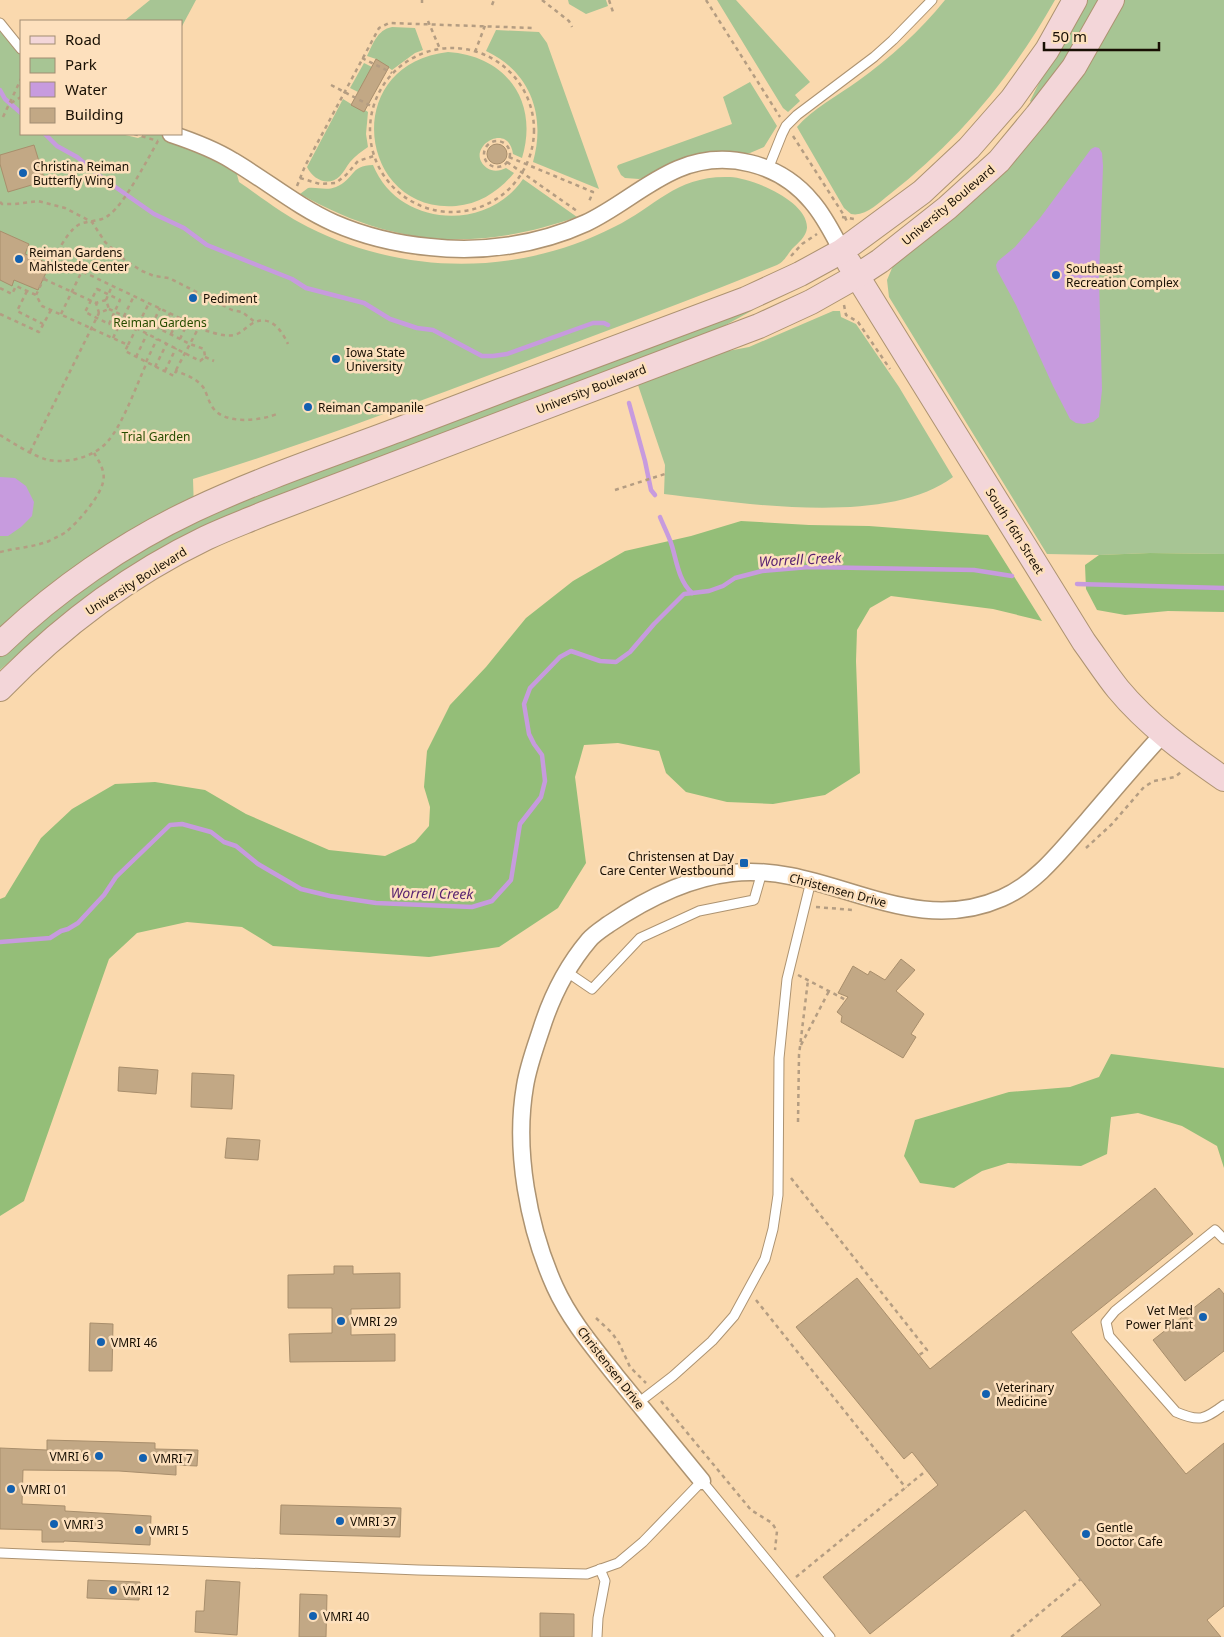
<svg xmlns="http://www.w3.org/2000/svg" width="1224" height="1637" font-family="'Noto Sans',sans-serif">
<style>
.built{fill:#fad9ae;fill-rule:evenodd}
.green{fill:#a7c594}
.forest{fill:#94be78}
.water{fill:#c79bde}
.lines{fill:none;stroke-linecap:round;stroke-linejoin:round}
.stream{stroke:#c79bde;stroke-width:4.5}
.building{fill:#c2a885;stroke:#a88e6c}
.lane-casing{stroke:#ad9371;stroke-width:11}
.street-casing{stroke:#ad9371;stroke-width:19}
.secondary-casing{stroke:#ad9371;stroke-width:26}
.path{stroke:#b49d82;stroke-width:2.5;stroke-dasharray:4 4;stroke-linecap:butt}
.lane{stroke:#fff;stroke-width:9}
.street{stroke:#fff;stroke-width:16}
.secondary{stroke:#f3d6d9;stroke-width:24}
.poi-dot{fill:#1361b0;stroke:#fde0bd;stroke-width:2}
.labels{text-anchor:middle;dominant-baseline:central;stroke-width:5;stroke-linejoin:round;paint-order:stroke}
.poi-label{font-size:12px;fill:#180f03;stroke:#fde0bd;text-anchor:start}
.street-label{font-size:12px;fill:#180f03;stroke:#fde0bd}
.park-label{font-size:12px;fill:#274c00;stroke:#fde0bd}
.water-label{font-size:14px;font-style:italic;fill:#582271;stroke:#fde0bd}
</style>
<rect width="100%" height="100%" fill="#fde0bd"/>
<path class="built" d="M0 0H1224V1637H0ZM21 21H181V134H21Z"/>
<g class="green">
<path d="M150 0H196L181 28V21H124Z"/>
<path d="M568 0H606L608 6 586 14 569 4Z"/>
<path d="M717 0H736L810 82 795 95 800 101 788 112 783 108Z"/>
<path d="M945 0H1055C1013 75 958 141 890 194 878 203 866 217 851 214L844 208 797 127C812 109 839 95 858 81 890 58 920 31 945 0Z"/>
<path d="M1085 0H1100L1065 59 1033 104 1030 101 1053 55Z"/>
<path d="M1119 0H1224V554L1150 553 1099 555 1047 554 889 297 887 280 895 261 944 223Z"/>
<path d="M0 23 21 49V134H121L138 138C162 122 209 150 233 160L239 182C261 197 284 215 308 227 405 276 518 276 614 227 657 206 676 175 730 177 752 178 808 201 807 228 806 237 798 243 792 249 787 255 784 262 777 265 716 290 654 313 593 336 460 386 328 437 193 479L194 510 0 644Z"/>
<path d="M392 27 415 28 423 50 415 53 392 70 376 59 367 56C373 44 377 30 392 27Z"/>
<path d="M496 30 539 32 547 43 599 189 533 162C546 116 531 72 486 51Z"/>
<path d="M448 52C507 56 539 102 522 158L513 154C508 119 462 150 487 168 493 172 500 171 506 168L514 173C499 191 480 204 456 206 358 214 339 64 448 52Z"/>
<path d="M364 63 372 67 358 92 350 88Z"/>
<path d="M750 82 777 126 764 147 750 153 743 154 715 152 700 154 670 163 647 177 639 179 625 178 621 175 617 167 618 165 732 124 723 97Z"/>
<path d="M343 99 364 112 365 110 368 112 366 134 368 147C362 151 355 156 350 162 346 167 344 172 340 176 329 187 313 180 307 167Z"/>
<path d="M373 165C398 227 487 233 523 179L577 217C476 252 394 247 300 194L308 188C318 187 326 191 336 187 354 180 350 165 373 165Z"/>
<path d="M750 306 753 310 704 337 445 434 52 624 0 670V654L71 594 194 519Z"/>
<path d="M833 311H840L841 317 856 324 899 387 953 477C887 527 742 503 664 494L665 465 637 382 712 354 749 347Z"/>
</g>
<g class="forest">
<path d="M741 521 809 525 869 526 988 535 1042 621 993 609 891 596 870 608 857 630 856 661 860 773 825 795 773 804 727 802 686 792 666 773 659 751 618 743 584 745 575 777 586 863 558 908 499 947 429 957 273 946 242 927 187 922 137 933 109 959 24 1201 0 1216V899L5 897 41 838 72 809 115 784 155 782 205 790 246 814 329 850 385 856 415 842 429 826 430 807 424 787 427 751 450 705 486 667 526 618 573 581 625 551 691 536Z"/>
<path d="M1150 553 1224 554V612L1168 611 1125 615 1097 610 1086 589 1085 565 1099 555Z"/>
<path d="M1111 1054 1224 1068V1168L1217 1146 1182 1126 1138 1113 1111 1117 1107 1154 1081 1166 1008 1163 982 1171 954 1188 920 1183 904 1156 915 1120 1009 1092 1070 1087 1099 1077Z"/>
</g>
<g class="water">
<path d="M1095 147 1099 148 1102 153 1103 166 1099 279 1102 390 1099 417 1093 422 1084 424 1076 423 1070 419 1053 386 1016 305 997 270 996 265 998 261 1015 247 1040 218 1091 149Z"/>
<path d="M0 477 15 478 26 486 34 502 32 516 21 527 8 536H0Z"/>
</g>
<g class="lines">
<g class="stream">
<path d="M0 90 5 99 21 113"/>
<path d="M45 134 57 146 77 157 101 177 154 214 184 228 207 245 292 279 306 288 364 303 390 319 417 328 433 330 482 356H493L507 354 593 323H604L608 325"/>
<path d="M629 403 645 461 651 490 655 495"/>
<path d="M660 517C664 527 669 536 672 546 677 563 679 581 692 593"/>
<path d="M1077 584 1224 588"/>
<path d="M0 942 50 938 61 931 68 929 78 923 104 895 116 877 170 825 182 824 211 832 224 842 236 846 258 864 301 889 330 896 376 903 472 907 492 901 511 880 520 824 541 797 545 781 542 755 534 744 529 734 524 704 530 688 560 657 571 651 600 661 616 662 630 652 654 624 684 594 709 591 723 586 735 578 762 571 809 567 974 570 1012 576"/>
</g>
</g>
<g class="building">
<path d="M376 59 389 67 364 112 351 105Z"/>
<circle cx="497" cy="154" r="10"/>
<path d="M34 145 45 181 8 192 0 164V155Z"/>
<path d="M0 231 29 244 25 254 50 264 38 290 14 280 12 286 0 280Z"/>
<path d="M901 959 915 970 896 991 924 1014 911 1034 916 1037 903 1058 841 1022 842 1016 837 1012 848 997 838 993 853 966 868 975 870 971 885 980Z"/>
<path d="M119 1067 158 1070 156 1094 118 1091Z"/>
<path d="M192 1073 234 1075 232 1109 191 1107Z"/>
<path d="M227 1138 260 1140 258 1160 225 1158Z"/>
<path d="M1155 1188 1193 1234 1071 1332 1186 1474 1224 1443V1606L1207 1620 1221 1637H1061L1101 1605 1025 1510 870 1634 823 1577 938 1485 912 1452 904 1459 796 1327 857 1278 930 1369Z"/>
<path d="M334 1266H353V1274L400 1273V1308L351 1309V1335L395 1334V1361L290 1362 289 1334 332 1333V1308H288V1275L334 1274Z"/>
<path d="M1219 1288 1224 1294V1351L1185 1381 1153 1340Z"/>
<path d="M90 1323 113 1324 112 1371H89Z"/>
<path d="M47 1440 155 1443V1449L198 1450 197 1466 176 1465V1475L119 1471 23 1470 22 1504 65 1506V1511L151 1516 150 1545 64 1541V1542H42V1530L0 1529V1448L47 1450Z"/>
<path d="M281 1505 401 1508 400 1537 280 1534Z"/>
<path d="M88 1580 140 1582 139 1600 87 1598Z"/>
<path d="M206 1580 240 1582 237 1635 195 1632 196 1611H204Z"/>
<path d="M300 1594 327 1595 326 1637H299Z"/>
<path d="M540 1613 574 1614V1637H540Z"/>
</g>
<g class="lines">
<g class="lane-casing">
<g id="lane">
<path d="M0 23 21 49"/>
<path d="M768 169 782 134 786 126 797 115 874 57 893 40 932 0"/>
<path d="M567 972 592 989 640 938 699 911 754 900 762 872"/>
<path d="M1224 1239 1215 1230 1115 1311 1106 1322 1109 1336 1176 1412C1199 1422 1204 1420 1224 1405"/>
<path d="M638 1403 673 1376 712 1341 734 1316 765 1259 773 1229 778 1195 779 1058 787 979 811 881"/>
<path d="M0 1553 418 1570 587 1574 618 1563 643 1542 702 1481 830 1637"/>
<path d="M597 1637 598 1618 605 1581 600 1569"/>
</g>
</g>
<g class="street-casing">
<g id="street">
<path d="M171 134C192 141 214 149 233 161 267 181 298 207 334 223 364 236 397 244 430 247 482 253 538 245 586 223 618 208 645 183 678 169 725 149 780 163 812 202 825 217 833 234 842 251"/>
<path d="M702 1481C673 1446 645 1411 616 1376 594 1348 570 1320 555 1287 528 1227 514 1150 525 1086 528 1067 535 1048 541 1030 551 998 567 966 589 940 594 934 602 929 609 924 646 899 687 878 732 873 826 862 907 940 1002 898 1037 883 1062 849 1087 821 1112 792 1137 762 1163 734"/>
</g>
</g>
<g class="secondary-casing">
<g id="secondary">
<path d="M849 263 1084 642C1095 657 1106 674 1118 689 1147 724 1186 753 1224 779"/>
<path d="M0 644C56 590 124 543 194 510 262 478 334 454 403 428 517 384 632 342 746 299L800 274 842 251 922 192 969 148 1012 99 1047 50 1075 0"/>
<path d="M0 689C60 627 129 575 206 538 225 529 244 522 263 514L759 326 811 302 857 276 880 261 947 208 999 161 1037 115 1074 67 1112 0"/>
</g>
</g>
<g class="path">
<path d="M422 0V3"/>
<path d="M542 0 569 21 572 27"/>
<path d="M609 0 613 12"/>
<path d="M706 0 780 117"/>
<path d="M492 5 494 0"/>
<path d="M428 21 440 49"/>
<circle cx="452" cy="130" r="82"/>
<path d="M475 52 486 23"/>
<path d="M362 58 392 73"/>
<path d="M331 85 373 107"/>
<path d="M11 103 21 97"/>
<path d="M3 117 21 79"/>
<path d="M134 134 158 141"/>
<path d="M793 136 845 217 847 222"/>
<path d="M158 141C147 160 125 203 109 215 101 222 90 220 80 224 64 231 44 279 36 295L42 306 128 345 125 351 174 376 176 371C186 375 196 378 203 387 207 393 208 401 213 408 225 425 262 421 279 413"/>
<circle cx="497" cy="154" r="13"/>
<path d="M509 157 593 192 588 204"/>
<path d="M507 162 577 211"/>
<path d="M300 178 320 184 336 183 346 175 358 161 374 156"/>
<path d="M297 186 305 166 379 28 389 23 533 28"/>
<path d="M0 202 2 204H15L38 201 65 208 92 222 105 242 126 261 142 271 154 276 169 278 232 310 242 312 255 322"/>
<path d="M842 217 854 219"/>
<path d="M791 256 802 244 817 234"/>
<path d="M54 258 207 331C215 333 224 337 234 335 242 333 246 327 253 323 271 314 282 331 288 344"/>
<path d="M44 279 96 303 99 313 109 309 106 300 96 303"/>
<path d="M0 288 12 294 16 286 36 295"/>
<path d="M97 289 120 300 109 324 85 312Z"/>
<path d="M27 291 17 311 43 324"/>
<path d="M106 300 112 286"/>
<path d="M844 305 846 315 858 322 890 369"/>
<path d="M109 309 138 323"/>
<path d="M0 314 39 332 51 310"/>
<path d="M61 314 82 271"/>
<path d="M152 325 160 308"/>
<path d="M136 328 200 361 205 357 204 349 190 344 140 319"/>
<path d="M162 330 170 313"/>
<path d="M171 334 179 318"/>
<path d="M113 338 134 296"/>
<path d="M180 339 188 322"/>
<path d="M128 345 149 303"/>
<path d="M136 357 147 334"/>
<path d="M205 357 214 361"/>
<path d="M146 362 157 339"/>
<path d="M155 367 167 343"/>
<path d="M176 370 199 327"/>
<path d="M165 371 176 348"/>
<path d="M0 435C13 443 33 456 48 460 67 464 95 457 108 441 123 424 137 384 147 362"/>
<path d="M30 452 99 313"/>
<path d="M615 490 668 473"/>
<path d="M0 552C16 548 34 547 49 541 55 538 62 535 66 532 78 522 100 497 103 482 106 472 99 461 94 453"/>
<path d="M1086 848 1112 824 1144 787 1154 781 1175 777 1181 772"/>
<path d="M816 907 853 910"/>
<path d="M798 975 846 1000"/>
<path d="M801 1045 829 991"/>
<path d="M798 1122 799 1055 808 980"/>
<path d="M791 1178 927 1350 919 1355"/>
<path d="M756 1300 906 1488"/>
<path d="M596 1318 612 1333 619 1343 630 1367 646 1383"/>
<path d="M661 1401 751 1510 772 1523 777 1531 775 1550"/>
<path d="M796 1577 927 1470"/>
<path d="M1011 1637 1081 1579"/>
</g>
<use href="#lane" class="lane"/>
<use href="#street" class="street"/>
<use href="#secondary" class="secondary"/>
</g>
<g class="poi-dot">
<circle cx="23" cy="173" r="5"/>
<circle cx="19" cy="259" r="5"/>
<circle cx="1056" cy="275" r="5"/>
<circle cx="193" cy="298" r="5"/>
<circle cx="336" cy="359" r="5"/>
<circle cx="308" cy="407" r="5"/>
<rect x="739" y="858" width="10" height="10" rx="2.5"/>
<circle cx="1203" cy="1317" r="5"/>
<circle cx="341" cy="1321" r="5"/>
<circle cx="101" cy="1342" r="5"/>
<circle cx="986" cy="1394" r="5"/>
<circle cx="99" cy="1456" r="5"/>
<circle cx="143" cy="1458" r="5"/>
<circle cx="11" cy="1489" r="5"/>
<circle cx="340" cy="1521" r="5"/>
<circle cx="54" cy="1524" r="5"/>
<circle cx="139" cy="1530" r="5"/>
<circle cx="1086" cy="1534" r="5"/>
<circle cx="113" cy="1590" r="5"/>
<circle cx="313" cy="1616" r="5"/>
</g>
<g class="labels">
<g class="poi-label">
<text x="33" y="166">Christina Reiman<tspan x="33" dy="14">Butterfly Wing</tspan></text>
<text x="29" y="252">Reiman Gardens<tspan x="29" dy="14">Mahlstede Center</tspan></text>
<text x="1066" y="268">Southeast<tspan x="1066" dy="14">Recreation Complex</tspan></text>
<text x="203" y="298">Pediment</text>
<text x="346" y="352">Iowa State<tspan x="346" dy="14">University</tspan></text>
<text x="318" y="407">Reiman Campanile</text>
<text x="734" y="856" text-anchor="end">Christensen at Day<tspan x="734" dy="14">Care Center Westbound</tspan></text>
<text x="1193" y="1310" text-anchor="end">Vet Med<tspan x="1193" dy="14">Power Plant</tspan></text>
<text x="351" y="1321">VMRI 29</text>
<text x="111" y="1342">VMRI 46</text>
<text x="996" y="1387">Veterinary<tspan x="996" dy="14">Medicine</tspan></text>
<text x="89" y="1456" text-anchor="end">VMRI 6</text>
<text x="153" y="1458">VMRI 7</text>
<text x="21" y="1489">VMRI 01</text>
<text x="350" y="1521">VMRI 37</text>
<text x="64" y="1524">VMRI 3</text>
<text x="1096" y="1527">Gentle<tspan x="1096" dy="14">Doctor Cafe</tspan></text>
<text x="149" y="1530">VMRI 5</text>
<text x="123" y="1590">VMRI 12</text>
<text x="323" y="1616">VMRI 40</text>
</g>
<g class="street-label">
<text transform="translate(948 205) rotate(-40)">University Boulevard</text>
<text transform="translate(591 389) rotate(-21)">University Boulevard</text>
<text transform="translate(1015 531) rotate(58)">South 16th Street</text>
<text transform="translate(136 581) rotate(-32)">University Boulevard</text>
<text transform="translate(838 890) rotate(15)">Christensen Drive</text>
<text transform="translate(611 1368) rotate(52)">Christensen Drive</text>
</g>
<g class="park-label">
<text x="160" y="322">Reiman Gardens</text>
<text x="156" y="436">Trial Garden</text>
</g>
<g class="water-label">
<text transform="translate(800 559) rotate(-3)">Worrell Creek</text>
<text transform="translate(432 893) rotate(1)">Worrell Creek</text>
</g>
</g>
<rect x="20" y="20" width="162" height="115" fill="#fde0bd" stroke="#a18c73"/>
<rect x="30" y="36" width="25" height="8" fill="#f3d6d9" stroke="#a18c73"/>
<text x="65" y="45" font-size="15" fill="#180f03">Road</text>
<rect x="30" y="58" width="25" height="15" fill="#a7c594" stroke="#a18c73"/>
<text x="65" y="70" font-size="15" fill="#180f03">Park</text>
<rect x="30" y="82" width="25" height="15" fill="#c79bde" stroke="#a18c73"/>
<text x="65" y="95" font-size="15" fill="#180f03">Water</text>
<rect x="30" y="108" width="25" height="15" fill="#c2a885" stroke="#a18c73"/>
<text x="65" y="120" font-size="15" fill="#180f03">Building</text>
<path d="M1044 42v8h115v-8" fill="none" stroke="#180f03" stroke-width="2.5"/>
<text x="1052" y="42" font-size="15" fill="#180f03" stroke="#fde0bd" stroke-width="4" paint-order="stroke">50 m</text>
</svg>
